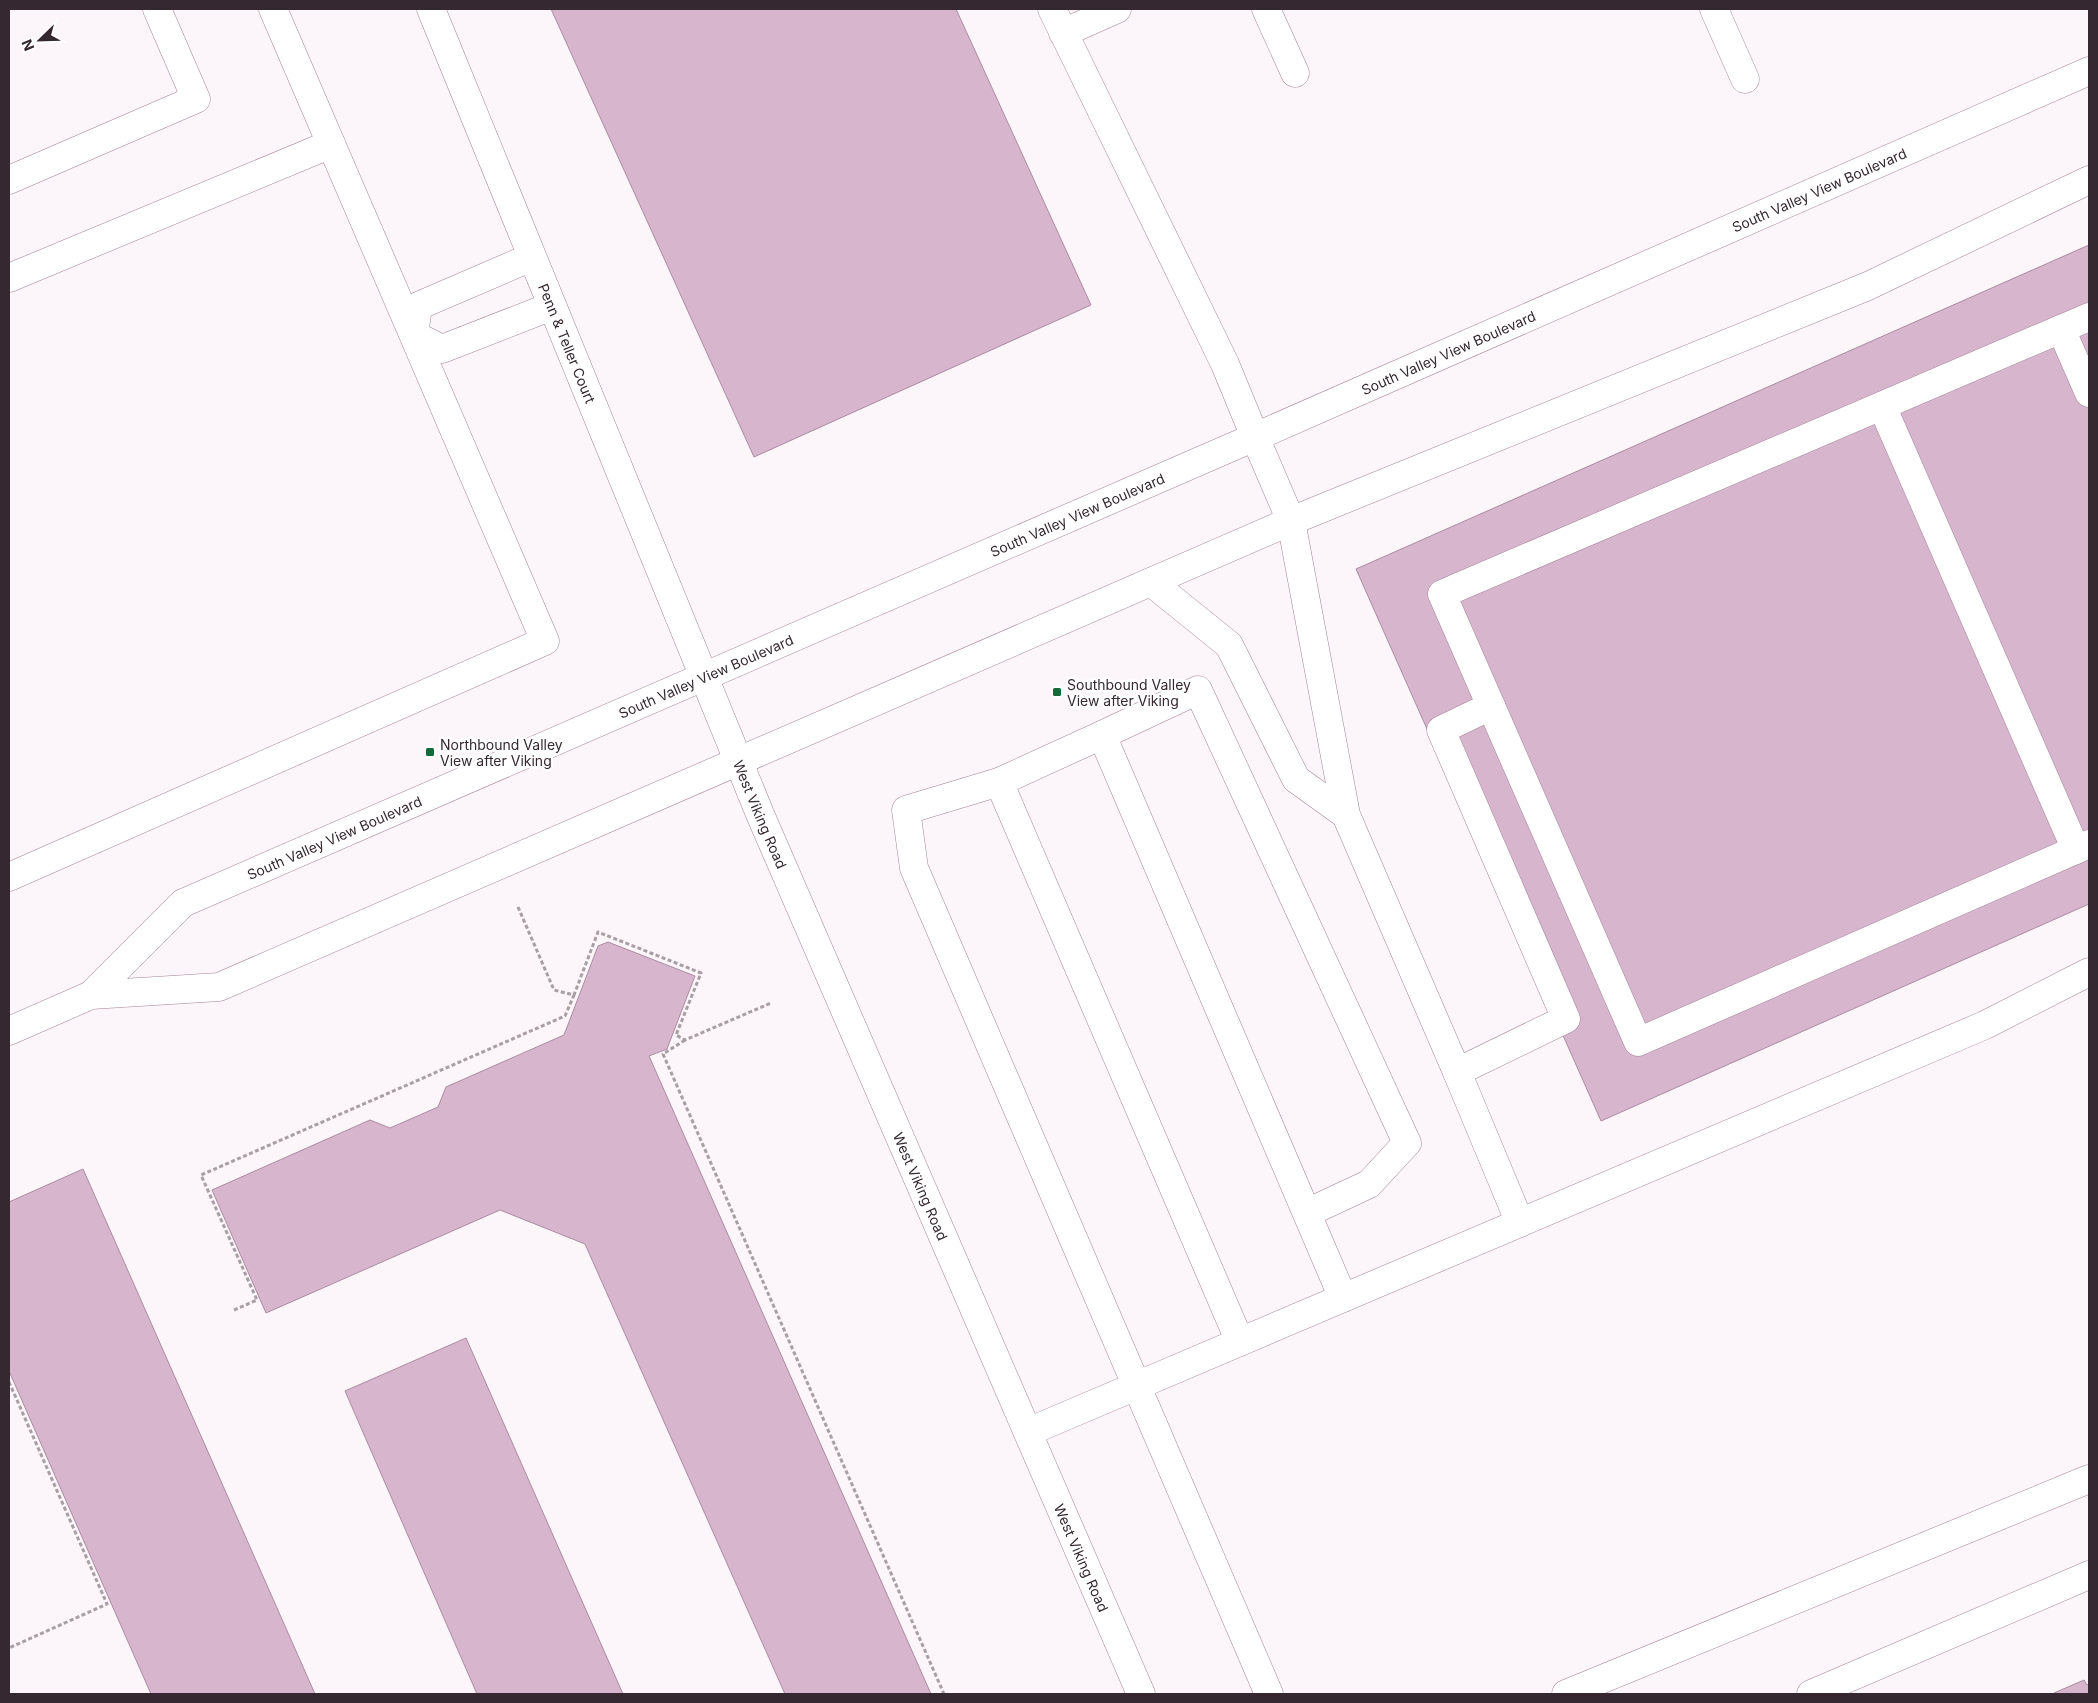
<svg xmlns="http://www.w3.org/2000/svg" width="2098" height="1703" font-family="Inter,sans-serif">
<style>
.building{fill:#d7b5cc;stroke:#ac8ba1}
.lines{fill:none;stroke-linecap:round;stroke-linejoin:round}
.minor-casing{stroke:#a48499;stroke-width:29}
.major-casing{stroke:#a48499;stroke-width:29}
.path{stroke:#a89ea4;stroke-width:3;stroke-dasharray:4 2.5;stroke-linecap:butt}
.minor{stroke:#fff;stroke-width:28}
.major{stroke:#fff;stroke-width:28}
.poi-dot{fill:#156a3c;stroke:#fff;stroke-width:2}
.labels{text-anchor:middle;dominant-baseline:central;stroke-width:5;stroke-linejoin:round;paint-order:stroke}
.street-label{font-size:14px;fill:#352831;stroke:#fff}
.poi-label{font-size:14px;fill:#352831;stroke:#fff;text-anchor:start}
</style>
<rect width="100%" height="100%" fill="#fcf5f9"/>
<g class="building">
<path d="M551 9H956L1091 305 754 457Z"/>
<path d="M2089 245V904L1601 1121 1356 569Z"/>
<path d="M608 942 695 976 667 1049 649 1056 931 1694H785L585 1244 500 1210 266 1313 212 1190 370 1120 390 1128 438 1107 446 1087 564 1035 598 946Z"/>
<path d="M83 1169 315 1694H151L9 1371V1202Z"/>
<path d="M466 1338 623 1694H477L345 1391Z"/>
<path d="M2084 1680 2087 1685 2089 1684V1694H2054V1693Z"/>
</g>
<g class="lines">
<g class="minor-casing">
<g id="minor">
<path id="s1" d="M431 9 760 814 1141 1694"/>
<path d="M1052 9 1225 364 1255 437"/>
<path d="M1266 9 1295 73"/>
<path d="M1714 9 1745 79"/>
<path d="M1063 33 1117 9"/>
<path d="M9 180 196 99 157 9"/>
<path d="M532 257 418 306 414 335 442 349 552 306"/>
<path d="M9 278 331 144"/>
<path d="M2089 317 1442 594 1638 1042 2089 844"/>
<path d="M2061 329 2089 393"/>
<path d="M1882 406 2076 850"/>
<path d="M1291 521 1346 815 1457 1072 1566 1019 1441 730 1491 706"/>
<path d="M1151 582 1229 645 1296 779 1346 815"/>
<path d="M999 782 1102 735"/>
<path d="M9 877 545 641 273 9"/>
<path d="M1457 1072 1520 1223"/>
<path d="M1307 1213 1369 1184 1407 1143 1198 690 1102 735 1343 1298"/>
<path d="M1240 1342 999 782 906 810 914 868 1269 1694"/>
<path d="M1028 1432 1985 1025 2089 972"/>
<path d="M1566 1694 2089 1479"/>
<path d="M1811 1694 2089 1575"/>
</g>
</g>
<g class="major-casing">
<g id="major">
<path d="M1255 437 1291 521"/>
<path id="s2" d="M91 995 183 903 1255 437 2089 71"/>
<path d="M9 1031 91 995 219 987 1291 521 1868 286 2089 180"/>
</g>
</g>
<g class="path">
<path d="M518 907 554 990 574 995 598 932 701 973 676 1035 685 1040 771 1003"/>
<path d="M685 1040 663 1054 944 1694"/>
<path d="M234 1310 257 1300 201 1175 565 1016 574 995"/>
<path d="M9 1382 107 1604 9 1648"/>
</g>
<use href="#minor" class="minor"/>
<use href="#major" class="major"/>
</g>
<g class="poi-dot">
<rect x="1052" y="687" width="10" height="10" rx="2.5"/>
<rect x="425" y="747" width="10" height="10" rx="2.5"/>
</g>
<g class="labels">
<g class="street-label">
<text stroke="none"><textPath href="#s2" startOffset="1915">South Valley View Boulevard</textPath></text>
<text stroke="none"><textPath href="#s1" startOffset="361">Penn &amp; Teller Court</textPath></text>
<text stroke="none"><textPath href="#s2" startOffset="1510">South Valley View Boulevard</textPath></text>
<text stroke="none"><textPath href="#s2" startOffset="1105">South Valley View Boulevard</textPath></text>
<text stroke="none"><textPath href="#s2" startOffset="700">South Valley View Boulevard</textPath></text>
<text stroke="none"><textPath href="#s1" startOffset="870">West Viking Road</textPath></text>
<text stroke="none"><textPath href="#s2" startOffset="295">South Valley View Boulevard</textPath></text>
<text stroke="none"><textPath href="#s1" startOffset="1275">West Viking Road</textPath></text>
<text stroke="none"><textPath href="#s1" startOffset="1680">West Viking Road</textPath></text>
</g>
<g class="poi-label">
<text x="1067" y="684">Southbound Valley<tspan x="1067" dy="16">View after Viking</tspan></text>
<text x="440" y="744">Northbound Valley<tspan x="440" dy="16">View after Viking</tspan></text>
</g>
</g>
<rect width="2098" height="1703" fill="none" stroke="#352831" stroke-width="20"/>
<g transform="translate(40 40) rotate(247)" stroke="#ffffff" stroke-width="4" paint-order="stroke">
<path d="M0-4L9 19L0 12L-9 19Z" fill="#352831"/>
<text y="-8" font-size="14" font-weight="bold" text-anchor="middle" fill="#352831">N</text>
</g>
</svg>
